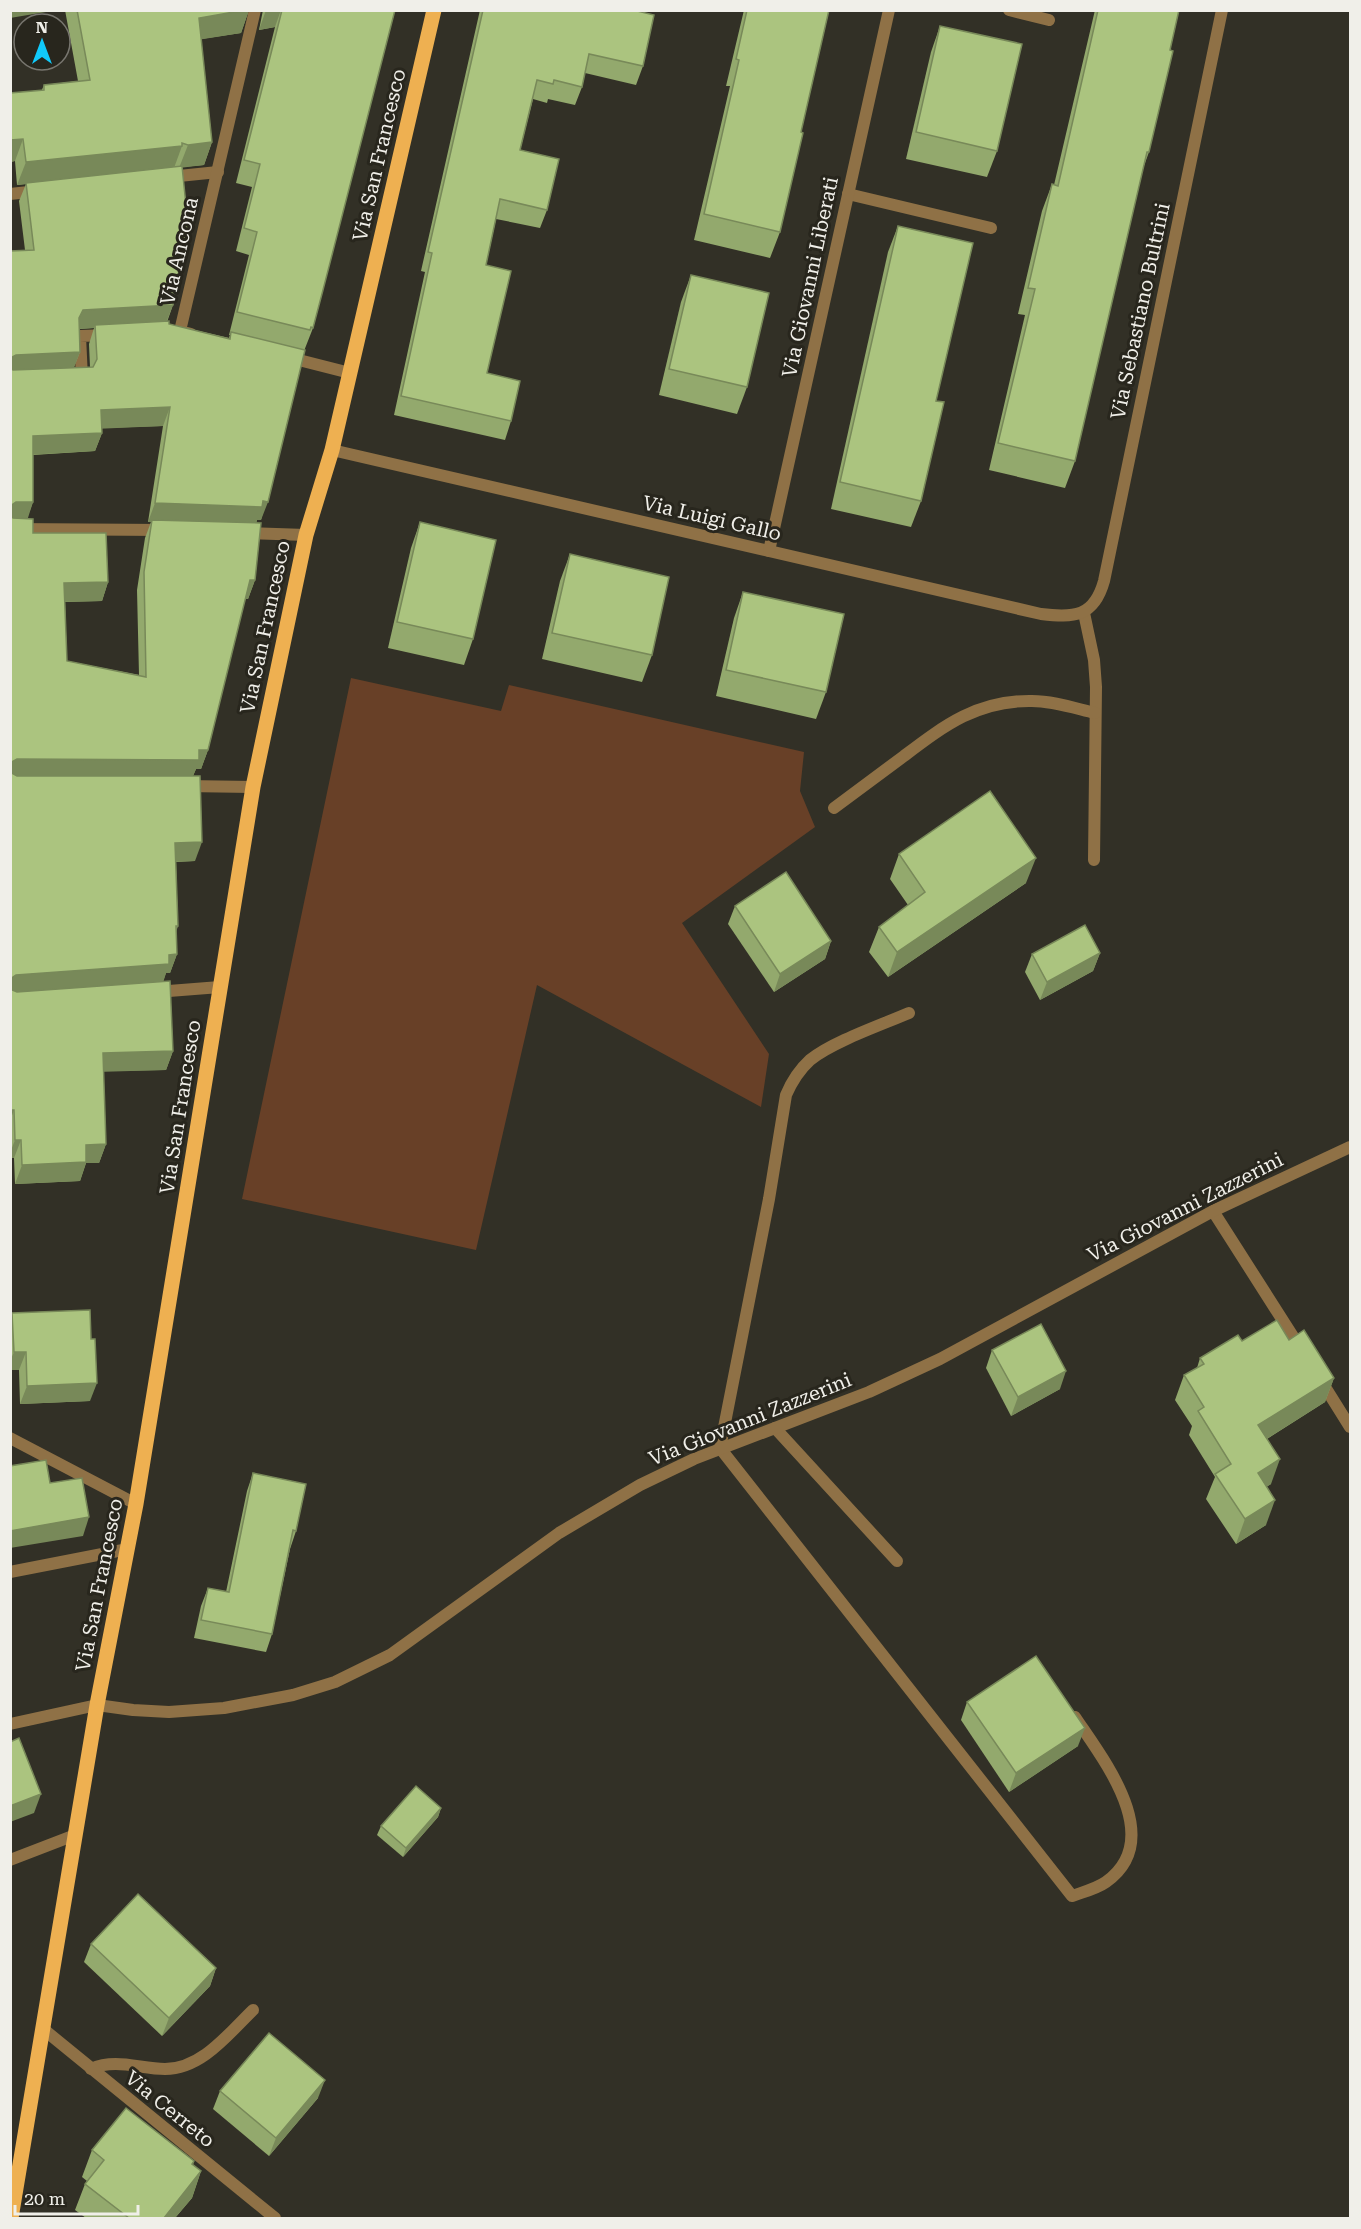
<svg xmlns="http://www.w3.org/2000/svg" width="1361" height="2229" font-family="'Roboto Serif',serif">
<style>
.green{fill:#684027}
.lines{fill:none;stroke-linecap:round;stroke-linejoin:round}
.lane{stroke:#8f7146;stroke-width:12}
.street{stroke:#8f7146;stroke-width:12}
.primary{stroke:#eeb051;stroke-width:15}
.wall{fill:#93a96d;fill-rule:evenodd}
.shaded-wall{fill:#788959}
.building{fill:#abc47f;stroke:#788959;stroke-width:1.5}
.labels{text-anchor:middle;dominant-baseline:central;stroke-width:6;stroke-linejoin:round;paint-order:stroke}
.street-label{font-size:20px;fill:#f0efe9;stroke:#28261d}
</style>
<rect width="100%" height="100%" fill="#323026"/>
<path class="green" d="M351 678 501 711 509 685 804 752 800 791 815 827 682 923 769 1054 761 1107 537 985 476 1250 242 1199Z"/>
<g class="lines">
<g class="lane">
<path d="M1009 10 1049 20"/>
<path d="M848 194 991 228"/>
<path d="M79 378H82L80 336 107 335"/>
<path d="M1084 613 1094 660 1096 687 1094 860"/>
<path d="M834 808C858 790 881 773 904 756 945 725 978 700 1032 701 1053 701 1074 708 1095 713"/>
<path d="M156 992 220 987"/>
<path d="M909 1013C881 1025 832 1042 810 1060 799 1070 792 1081 786 1095L769 1199 720 1448 1072 1896C1083 1892 1096 1889 1106 1882 1167 1839 1103 1759 1075 1717"/>
<path d="M1213 1211 1301 1349"/>
<path d="M1320 1379 1350 1427"/>
<path d="M775 1428 897 1561"/>
<path d="M10 1860 75 1835"/>
<path d="M91 2069C116 2058 140 2069 165 2069 202 2069 229 2033 253 2010"/>
</g>
<g class="street">
<path d="M169 177 218 172"/>
<path d="M10 194 38 191"/>
<path d="M191 334 180 331 255 10"/>
<path d="M287 357 350 373"/>
<path d="M332 450 1041 614C1074 618 1094 617 1104 581L1222 10"/>
<path d="M10 529 165 530"/>
<path d="M246 533 306 535"/>
<path d="M769 551 889 10"/>
<path d="M185 786 253 787"/>
<path d="M10 1438 136 1504"/>
<path d="M10 1572 128 1549"/>
<path d="M10 1724 97 1705 133 1710 169 1712 224 1708 293 1695 335 1682 390 1655 559 1533 640 1485 694 1459 869 1392 940 1359 1213 1211 1350 1147"/>
<path d="M42 2028 275 2218"/>
</g>
<path class="primary" d="M11 2218 97 1705 136 1504 253 787 306 535 332 450 434 10"/>
</g>
<g class="wall">
<path d="M65 10H249L241 33 201 39 212 142 204 165 182 167 173 305 167 322 169 324 229 338 230 335H229L249 255 236 251 252 187 236 183 275 27 259 30 263 10H395L313 328 304 351 261 520H257L256 523 255 580 248 599H245L208 750 201 769H196L193 776 195 861 176 862 178 926 176 932 177 954 170 973H166L163 981 173 1051 166 1070 103 1071 106 1144 99 1163H86L80 1181 15 1184 14 1158H10V251L25 250 19 201 26 184 17 185 15 161 10 162 44 85 78 81ZM94 328 89 344 90 367H74L80 352 79 329ZM163 426 148 522H151L145 538 137 590 139 675 67 661 65 602 102 601 108 582 33 533 27 518 33 502V455L95 451 102 433 101 428Z"/>
<path d="M480 10H633L643 66 636 85 585 73 582 87 575 105 548 99 547 103 533 99 520 150 547 210 540 228 496 219 486 265 487 373 511 421 505 440 394 415 425 272 421 271Z"/>
<path d="M744 10H829L801 132 780 232 770 258 694 240 730 86H726Z"/>
<path d="M1095 10H1179L1170 50 1149 152 1141 174 1075 461 1065 488 989 470 1025 315 1018 314 1042 211 1052 184 1054 185Z"/>
<path d="M940 26 997 151 987 177 906 159 931 52Z"/>
<path d="M898 226 936 401 921 501 911 527 831 509 888 252Z"/>
<path d="M691 275 747 387 737 414 659 395 681 302Z"/>
<path d="M420 522 473 639 464 665 388 648 411 548Z"/>
<path d="M570 554 652 655 642 682 542 659 560 581Z"/>
<path d="M743 592 826 692 816 719 716 696 734 618Z"/>
<path d="M899 854 1026 883 888 977 869 952 879 927 908 905 890 879Z"/>
<path d="M735 906 831 941 825 959 774 992 728 924Z"/>
<path d="M1100 953 1093 971 1040 1000 1025 972 1032 954Z"/>
<path d="M12 1313 91 1339 90 1401 20 1404 19 1370H10V1318Z"/>
<path d="M1289 1340 1334 1378 1325 1402 1267 1439 1271 1484 1266 1487V1525L1236 1544 1206 1499 1215 1477 1189 1435 1192 1426 1175 1400 1184 1375 1197 1368 1200 1358 1242 1341Z"/>
<path d="M992 1350 1060 1389 1011 1416 986 1368Z"/>
<path d="M253 1473 296 1531 290 1549 272 1634 266 1652 194 1638 201 1606 208 1588 226 1592 247 1491Z"/>
<path d="M967 1702 1078 1746 1009 1792 961 1720Z"/>
<path d="M441 1808 438 1817 403 1857 377 1835 381 1826Z"/>
<path d="M91 1944 216 1968 210 1986 162 2036 84 1962Z"/>
<path d="M220 2091 318 2098 269 2156 213 2109Z"/>
<path d="M92 2150 194 2161 193 2165 201 2171 192 2198 175 2218H86L75 2210 85 2184 87 2181 82 2177Z"/>
</g>
<g class="shaded-wall">
<path d="M10 10H58L10 18Z"/>
<path d="M245 10H249L241 33 191 41 199 18Z"/>
<path d="M266 10H281L275 27 259 30Z"/>
<path d="M23 139 15 161 10 162V140Z"/>
<path d="M212 142 204 165 179 168 188 145Z"/>
<path d="M182 146 174 168 17 185 26 162Z"/>
<path d="M173 305 166 323 95 325 94 328 76 329 79 318 83 310Z"/>
<path d="M80 352 73 370 10 374V359L12 357 16 355Z"/>
<path d="M170 407 163 426 94 429 101 410Z"/>
<path d="M102 433 95 451 27 455 33 436Z"/>
<path d="M263 501 268 502 261 520H257L256 525 148 522 155 503Z"/>
<path d="M16 502H33L27 521H10V506Z"/>
<path d="M250 580H255L248 599H243Z"/>
<path d="M108 582 102 601 57 602 64 583Z"/>
<path d="M199 750H208L201 769H196L192 778H10V763L17 759Z"/>
<path d="M202 842 195 861 168 862 175 843Z"/>
<path d="M1036 858 1026 883 888 977 897 952Z"/>
<path d="M831 941 825 959 774 992 780 974Z"/>
<path d="M1100 953 1093 971 1040 1000 1047 982Z"/>
<path d="M177 954 170 973H166L163 983 10 994V979L16 975Z"/>
<path d="M173 1051 166 1070 96 1072 103 1053Z"/>
<path d="M10 1110H14L10 1121Z"/>
<path d="M15 1140H21L14 1158H10V1153Z"/>
<path d="M106 1144 99 1163H86L80 1181 15 1184 22 1165 86 1145Z"/>
<path d="M14 1352H26L19 1370H10V1361Z"/>
<path d="M1066 1371 1060 1389 1011 1416 1018 1397Z"/>
<path d="M1334 1378 1325 1402 1249 1450 1258 1425Z"/>
<path d="M97 1383 90 1401 20 1404 27 1386Z"/>
<path d="M1280 1459 1271 1484 1249 1498 1258 1473Z"/>
<path d="M1275 1500 1266 1525 1236 1544 1245 1519Z"/>
<path d="M89 1517 83 1536 10 1548V1531Z"/>
<path d="M1085 1728 1078 1746 1009 1792 1016 1773Z"/>
<path d="M41 1794 34 1813 10 1822V1806Z"/>
<path d="M441 1808 438 1817 403 1857 406 1848Z"/>
<path d="M216 1968 210 1986 162 2036 169 2018Z"/>
<path d="M325 2080 318 2098 269 2156 276 2138Z"/>
<path d="M201 2171 192 2198 175 2218H164Z"/>
</g>
<g class="building">
<path d="M77 10H245L199 18 212 142 188 145 182 143V146L26 162 23 139 10 140V93L44 90V85L90 80Z"/>
<path d="M282 10H395L323 290 313 328 311 327 310 330 237 312 257 232 244 228 260 164 244 160Z"/>
<path d="M483 10H633L654 15 643 66 589 54 582 87 554 80 553 84 537 80 520 150 559 159 547 210 500 199 486 265 511 271 487 373 520 381 511 421 401 396 432 253 428 252Z"/>
<path d="M747 10H829L801 132 803 133 780 232 704 214 739 60 736 59Z"/>
<path d="M1098 10H1179L1170 50 1173 51 1149 152H1147L1075 461 998 443 1035 289 1028 288 1052 184 1058 186Z"/>
<path d="M940 26 1022 44 997 151 916 132Z"/>
<path d="M182 166 188 225 173 305 83 310 79 318 80 352 16 355 12 357 10 359V251L34 250 26 183Z"/>
<path d="M898 226 973 243 936 401 944 402 921 501 840 482Z"/>
<path d="M691 275 769 293 747 387 669 369Z"/>
<path d="M169 321V324L230 339 231 332 305 350 268 502 263 501 262 507 155 503 170 407 101 410 102 433 33 436V502H16L10 506V367L13 370 93 367 97 359 95 325Z"/>
<path d="M10 515 13 518 33 519V533H106L108 582 64 583 67 661 146 677 144 572 152 520 261 523 255 580H250L208 750H199V760L17 759 10 763Z"/>
<path d="M420 522 496 540 473 639 397 622Z"/>
<path d="M570 554 669 577 652 655 552 633Z"/>
<path d="M743 592 844 614 826 692 726 670Z"/>
<path d="M10 772 17 776H200L202 842 175 843 178 926H176L177 954 169 955V964L16 975 10 979Z"/>
<path d="M990 791 1036 858 897 952 879 927 925 892 899 854Z"/>
<path d="M786 872 831 941 780 974 735 906Z"/>
<path d="M1085 925 1100 953 1047 982 1032 954Z"/>
<path d="M170 981 173 1051 103 1053 106 1144 86 1145V1162L22 1165 21 1140H15L14 1110H10V989L17 992Z"/>
<path d="M90 1310 91 1339H95L97 1383 27 1386 26 1352H14L12 1313Z"/>
<path d="M1277 1320 1289 1340 1304 1330 1334 1378 1258 1425 1280 1459 1258 1473 1275 1500 1245 1519 1215 1474 1231 1464 1198 1411 1204 1407 1184 1375 1204 1364 1200 1358 1238 1335 1242 1341Z"/>
<path d="M1041 1324 1066 1371 1018 1397 992 1350Z"/>
<path d="M46 1460 50 1483 82 1478 89 1517 10 1531V1466Z"/>
<path d="M253 1473 306 1484 296 1531 293 1530 272 1634 201 1620 208 1588 229 1592Z"/>
<path d="M1036 1656 1085 1728 1016 1773 967 1702Z"/>
<path d="M19 1738 41 1794 10 1806V1742Z"/>
<path d="M416 1786 441 1808 406 1848 381 1826Z"/>
<path d="M138 1894 216 1968 169 2018 91 1944Z"/>
<path d="M269 2033 325 2080 276 2138 220 2091Z"/>
<path d="M126 2108 194 2161 192 2164 201 2171 164 2218H129L85 2184 104 2160 92 2150Z"/>
</g>
<g class="labels">
<g class="street-label">
<text transform="translate(379 155) rotate(-77)">Via San Francesco</text>
<text transform="translate(179 251) rotate(-77)">Via Ancona</text>
<text transform="translate(810 277) rotate(-78)">Via Giovanni Liberati</text>
<text transform="translate(1140 311) rotate(-78)">Via Sebastiano Bultrini</text>
<text transform="translate(712 518) rotate(13)">Via Luigi Gallo</text>
<text transform="translate(265 627) rotate(-78)">Via San Francesco</text>
<text transform="translate(180 1107) rotate(-81)">Via San Francesco</text>
<text transform="translate(1185 1207) rotate(-27)">Via Giovanni Zazzerini</text>
<text transform="translate(750 1419) rotate(-22)">Via Giovanni Zazzerini</text>
<text transform="translate(99 1585) rotate(-79)">Via San Francesco</text>
<text transform="translate(170 2109) rotate(39)">Via Cerreto</text>
</g>
</g>
<rect width="1361" height="2229" fill="none" stroke="#f0efe9" stroke-width="24"/>
<g transform="translate(42 42)"><circle r="28" fill="#28261d" stroke="#78766f" stroke-width="1.5"/>
<path d="M0-4.5L10 22L0 15L-10 22Z" fill="#11cafb"/>
<text y="-9" font-size="16" font-weight="bold" text-anchor="middle" fill="#f0efe9">N</text>
</g>
<path d="M15 2205v9h123v-9" fill="none" stroke="#f0efe9" stroke-width="3"/>
<text x="24" y="2205" font-size="18" fill="#f0efe9" stroke="#28261d" stroke-width="4.5" paint-order="stroke">20 m</text>
</svg>
